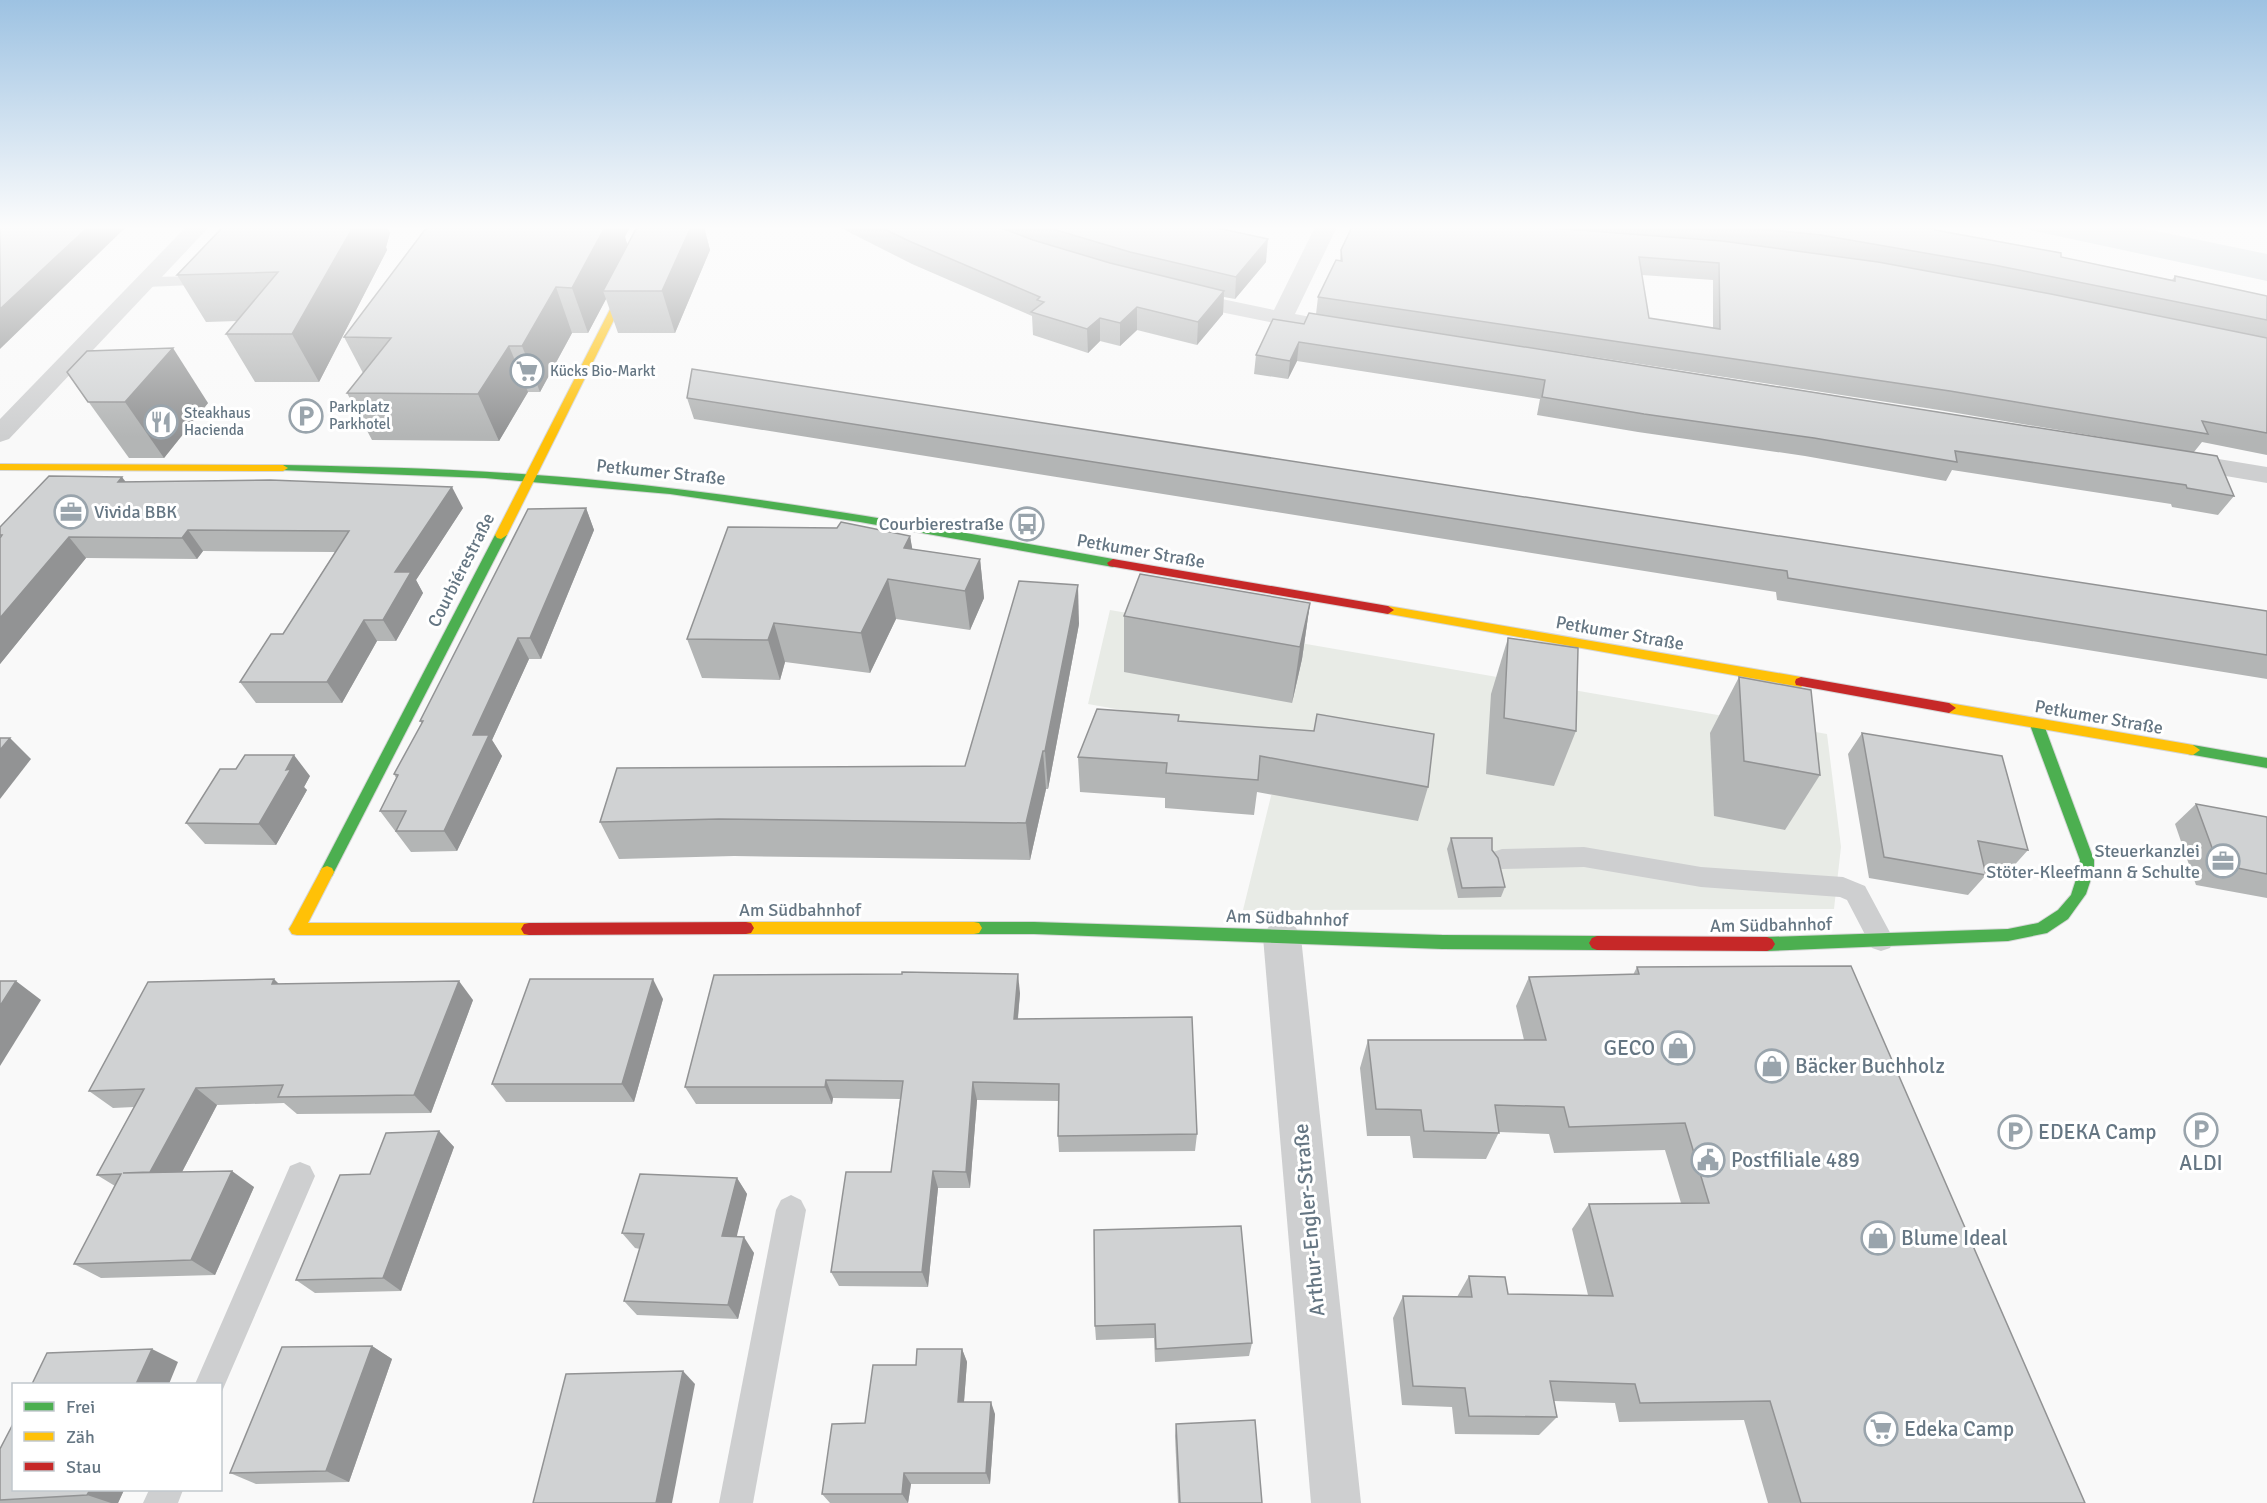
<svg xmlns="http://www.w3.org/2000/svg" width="2267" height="1503" font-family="Signika,sans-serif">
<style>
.green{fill:#e8ebe6}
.water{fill:#ced6d9}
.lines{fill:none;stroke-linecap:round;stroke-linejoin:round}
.fast-casing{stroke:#d5d6d7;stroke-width:2}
.slow-casing{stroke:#d5d6d7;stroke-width:2}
.jam-casing{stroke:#d5d6d7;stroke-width:2}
.lane{fill:#cecfd0;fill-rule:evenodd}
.street{fill:#cecfd0;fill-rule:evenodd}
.fast{fill:#4caf50;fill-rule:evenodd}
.slow{fill:#ffc107;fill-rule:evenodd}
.jam{fill:#c62828;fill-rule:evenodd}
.wall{fill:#b3b5b5;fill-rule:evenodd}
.shaded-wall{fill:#929394}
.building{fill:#d0d2d3;stroke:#929394;stroke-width:1.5;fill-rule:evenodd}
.labels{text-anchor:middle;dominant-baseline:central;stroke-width:6;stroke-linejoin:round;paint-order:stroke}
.far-poi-label{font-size:15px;fill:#657683;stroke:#fff;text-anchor:start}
.street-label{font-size:18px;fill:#657683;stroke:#fff}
.poi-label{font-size:18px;fill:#657683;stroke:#fff;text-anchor:end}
.near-poi-label{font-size:21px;fill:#657683;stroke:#fff;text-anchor:start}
.near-street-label{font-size:21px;fill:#657683;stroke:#fff}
</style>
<rect width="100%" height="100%" fill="#f9f9f9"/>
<path class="green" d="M1110 610 1827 734 1841 847 1834 909 1243 910 1285 739 1088 704Z"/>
<path class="water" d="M2016 227H2137L2267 254V281Z"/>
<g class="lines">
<g class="fast-casing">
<g id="fast">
<path d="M283 465C391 467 498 470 605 481 776 498 944 529 1113 559L1119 563 1113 567 860 522 670 494 485 478 279 470V466Z"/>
<path d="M501 531 507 535 332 876 327 878 322 876 320 872 322 868 495 535Z"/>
<path d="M2037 720 2044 725 2094 860V870L2086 894 2068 919 2047 933 2008 941 1767 951 1762 949 1759 944 1762 939 1767 937 2008 929 2038 923 2058 910 2071 895 2079 870 2080 860 2030 725Z"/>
<path d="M2193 745 2267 758V768L2188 754 2186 750Z"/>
<path d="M974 922H1034L1442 935 1597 936 1602 938 1605 943 1602 948 1597 950 1442 949 1034 934H974L969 933 966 928 969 923Z"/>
</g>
</g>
<g class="slow-casing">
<g id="slow">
<path d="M652 227H660L507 535 501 539 497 538 495 535Z"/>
<path d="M0 464 283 465 288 468 283 471 0 470Z"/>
<path d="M1388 606 1801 677 1807 682 1801 687 1384 613 1382 610 1384 607Z"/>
<path d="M1949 703 2193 745 2200 750 2193 755 1949 713 1942 708Z"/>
<path d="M327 866 332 868 334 872 308 923H529L534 924 537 929 534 934 529 935H297L292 934 289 929 292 924 322 868Z"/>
<path d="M746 922H974L979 923 982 928 979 933 974 934H746L741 933 738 928 741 923Z"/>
</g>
</g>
<g class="jam-casing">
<g id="jam">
<path d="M1113 559 1388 606 1394 610 1388 614 1109 566 1107 563Z"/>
<path d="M1801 677 1949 703 1956 708 1949 713 1796 685 1795 682 1796 679Z"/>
<path d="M746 922 751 923 754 928 751 933 746 934 529 935 524 934 521 929 524 924 529 923Z"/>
<path d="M1597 936 1767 937 1772 939 1775 944 1772 949 1767 951 1597 950 1592 948 1589 943 1592 938Z"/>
</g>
</g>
<g class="lane">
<path d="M211 276 219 281 216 284 146 287 138 282 146 277Z"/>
<path d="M1584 847 1701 867 1843 877 1865 886 1894 940 1890 948 1881 951 1872 948 1847 900 1840 897 1701 887 1584 867 1502 869 1493 866 1490 859 1493 852 1502 849Z"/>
<path d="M300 1162 310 1166 315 1176 220 1396V1384H195L290 1166Z"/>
<path d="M791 1195 801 1200 806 1210 753 1503H719L776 1210 781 1200Z"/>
<path d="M149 1490H183L178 1503H143Z"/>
</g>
<g class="street">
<path d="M186 227H209L9 439 0 442V419Z"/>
<path d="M1315 227H1337L1295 314 1357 326 1361 331 1357 336 1349 338 1171 302 1168 297 1171 292 1179 290 1274 310Z"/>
<path d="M2176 452 2267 467V483L2167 466 2163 460 2167 454Z"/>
<path d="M1282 921 1295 926 1301 937 1361 1503H1311L1263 937 1269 926Z"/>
</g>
<use href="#fast" class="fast"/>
<use href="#slow" class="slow"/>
<use href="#jam" class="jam"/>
</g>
<g class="wall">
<path d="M219 227H387L390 233 386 247 387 250 319 382H255L226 334 237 321 206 322 177 275 220 229Z"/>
<path d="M637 227H704L710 250 675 333H618L606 299 588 333H572L540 392H528L499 441 372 440 347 393 363 373 344 337 625 237 627 245Z"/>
<path d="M839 227H1213L1266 262 1235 299 1224 297 1223 314 1197 345 1137 330 1120 346 1100 341 1088 353 1033 335 1032 316 912 264Z"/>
<path d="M1352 227H1935V230L2061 257 2172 280 2175 276 2267 296V455L2202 442 2194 452 2234 496 2218 515 2172 507 2171 504 1952 470 1946 481 1805 456 1638 432 1537 415 1540 399 1297 361 1288 379 1254 374 1256 355 1304 324 1316 314 1318 297 1340 261 1341 250ZM1578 230 1612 232 1657 236ZM1780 249 1813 253 1839 257ZM1642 275 1713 280V328L1649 318ZM1522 346 1939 410 2160 447Z"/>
<path d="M67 372 208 403 164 458H129Z"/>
<path d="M687 398 2267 611V679L1777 600 1776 592 694 419Z"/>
<path d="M126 482 463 508 416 580 423 593 396 641H377L342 703H256L240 682 283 634 335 552 203 551 197 559 86 558 0 664V527Z"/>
<path d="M586 508 594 530 541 659H529L492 740 502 756 457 851 411 852 380 811 396 778 394 774 422 724 420 721Z"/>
<path d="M910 536 912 549 980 559 984 598 970 630 896 619 870 673 785 662 780 680 702 678 687 639Z"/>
<path d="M1310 603 1302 659 1292 703 1124 672V616Z"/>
<path d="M1079 624 1048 789H1046L1030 860 734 856 619 859 600 822 965 766Z"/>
<path d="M1508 638 1576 731 1554 786 1486 774 1491 694Z"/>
<path d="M1739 677 1820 775 1785 830 1714 816 1710 733Z"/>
<path d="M1179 721 1428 787 1418 821 1257 792 1254 815 1165 808V798L1080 792 1078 757Z"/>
<path d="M1862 733 2028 850 2010 870 1984 866 1986 875 1968 895 1869 878 1848 754Z"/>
<path d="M310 776 304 787 307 790 276 845 205 844 186 823Z"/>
<path d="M2196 804 2267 817V898L2196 885 2175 824Z"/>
<path d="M1451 838 1505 887 1501 897 1458 898 1447 849Z"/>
<path d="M1637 967 2085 1503H1768L1744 1420 1619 1422 1615 1403 1554 1401 1557 1417 1539 1435 1455 1434 1452 1407 1402 1405 1393 1318 1403 1296 1457 1297 1469 1276 1508 1294 1588 1295 1572 1229 1589 1204 1681 1203 1665 1150 1554 1153 1549 1134 1499 1132 1486 1159 1413 1158 1410 1136H1367L1360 1068 1368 1040H1524L1516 1006 1529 977 1633 975Z"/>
<path d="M279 984 473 1000 431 1113 297 1114 284 1103 217 1105 182 1172 254 1187 215 1275 101 1278 74 1264 115 1186 97 1175 134 1107 113 1108 89 1091Z"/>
<path d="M1020 993 1018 1019 1197 1134 1195 1151 1059 1152 1058 1136 1059 1101 977 1100 970 1188H938L928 1287 839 1286 831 1272 891 1172 900 1099 833 1098 832 1104H696L685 1087Z"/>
<path d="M663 999 634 1102H506L492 1084Z"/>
<path d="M439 1131 454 1147 401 1291 315 1293 296 1280 370 1174Z"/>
<path d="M737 1178 747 1194 736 1237 754 1253 738 1319 637 1315 624 1301 640 1249 635 1248 622 1233Z"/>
<path d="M1094 1230 1252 1343 1249 1356 1155 1362 1154 1338 1096 1340 1095 1326Z"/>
<path d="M372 1346 392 1359 349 1482 256 1484 230 1473Z"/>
<path d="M962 1349 967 1362 964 1402 995 1414 990 1484H911L908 1503H830L822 1494 865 1423 916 1365Z"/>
<path d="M1176 1424 1262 1503H1178L1175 1436Z"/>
<path d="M0 1449 14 1490H124L118 1503H0Z"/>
</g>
<g class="shaded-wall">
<path d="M88 227H126L0 349V309Z"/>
<path d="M353 227H387L390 233 386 247 387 250 319 382 292 334Z"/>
<path d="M605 227H630L625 237 630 252 603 291 606 299 588 333 572 288Z"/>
<path d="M691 227H704L710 250 675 333 662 291Z"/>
<path d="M1268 239 1266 262 1235 299 1236 277Z"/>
<path d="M556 287 572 333 540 392 522 346Z"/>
<path d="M1224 291 1223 314 1197 345 1198 322Z"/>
<path d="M1137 307V330L1120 346V323Z"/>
<path d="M1100 318V341L1088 353 1087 329Z"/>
<path d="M1299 342 1297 361 1288 379 1290 361Z"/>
<path d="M509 346 528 392 499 441 478 394Z"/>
<path d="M173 348 208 403 164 458 125 402Z"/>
<path d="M122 477 138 498 118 482Z"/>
<path d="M452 487 463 508 416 580 423 593 396 641 383 620 395 572Z"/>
<path d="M586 508 594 530 541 659 530 638Z"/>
<path d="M188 530 203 551 197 559 182 538Z"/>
<path d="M910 536 917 575 904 548Z"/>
<path d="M69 537 86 558 0 664V618Z"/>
<path d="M980 559 984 598 970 630 965 591Z"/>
<path d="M888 579 896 619 870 673 861 633Z"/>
<path d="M1078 585 1079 624 1048 789 1045 751Z"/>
<path d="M1310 603 1302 659 1292 703 1300 647Z"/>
<path d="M364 620 377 641 342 703 327 682Z"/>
<path d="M774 623 785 662 780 680 768 640Z"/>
<path d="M518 638 529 659 492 740 502 756 457 851 444 831 473 735Z"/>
<path d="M10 738 31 759 0 799V750Z"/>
<path d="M1043 751 1046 789 1030 860 1026 823Z"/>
<path d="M294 755 310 776 304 787 307 790 276 845 259 824 286 770Z"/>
<path d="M1018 974 1020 993 1016 1037 1014 1019Z"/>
<path d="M274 979 293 998 272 984Z"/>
<path d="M653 979 663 999 634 1102 622 1084Z"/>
<path d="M16 981 41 1000 0 1066V1006Z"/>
<path d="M459 981 473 1000 431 1113 414 1095Z"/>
<path d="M826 1080 833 1098 832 1104 825 1087Z"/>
<path d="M973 1082 977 1100 970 1188 966 1172Z"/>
<path d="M196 1088 217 1105 173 1189 150 1172Z"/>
<path d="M439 1131 454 1147 401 1291 383 1278Z"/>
<path d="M232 1171 254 1187 215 1275 191 1260Z"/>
<path d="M933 1171 938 1188 928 1287 922 1272Z"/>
<path d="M737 1178 747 1194 733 1252 722 1236Z"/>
<path d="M744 1237 754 1253 738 1319 728 1305Z"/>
<path d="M372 1346 392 1359 349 1482 326 1471Z"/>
<path d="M152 1349 178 1362 169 1384H136Z"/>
<path d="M962 1349 967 1362 963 1414 958 1402Z"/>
<path d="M683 1371 695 1384 672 1503H656Z"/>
<path d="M991 1402 995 1414 990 1484 986 1473Z"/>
<path d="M904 1473 911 1484 908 1503 902 1494Z"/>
<path d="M90 1490H124L118 1503H111L87 1495Z"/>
</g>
<g class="building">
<path d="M0 227H88L0 309Z"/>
<path d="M223 227H353L292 334H226L278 272 177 275Z"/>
<path d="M427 227H605L572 288 556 287 522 346H509L478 394 347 393 391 338 344 337Z"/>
<path d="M637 227H691L662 291H603Z"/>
<path d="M880 227H999L1033 240 1110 263 1224 291 1198 322 1137 307 1120 323 1100 318 1087 329 1031 312 1044 302 1037 300 1040 297 909 241Z"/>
<path d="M1046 227H1213L1268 239 1236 277 1130 252Z"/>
<path d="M1352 227H1538L1722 241 1878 262 2051 294 2267 338V433L2202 421 2208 434 1950 391 1318 297 1336 260 1342 261 1341 250ZM1639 257 1719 263 1720 329 1649 318Z"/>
<path d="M1739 227H1935V230L2061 253V257L2175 281V276L2267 296V320L1994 265 1821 235Z"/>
<path d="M1309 313 2217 456 2234 496 2187 488 2186 485 1955 451 1957 462 1814 438 1644 414 1542 397 1545 380 1299 342 1290 361 1256 355 1273 319 1304 324Z"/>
<path d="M173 348 125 402H88L67 372 87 351Z"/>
<path d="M692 369 2267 611V655L1788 578 1787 571 687 398Z"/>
<path d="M49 476 122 477 118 482 270 480 452 487 395 572H411L383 620H364L327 682H240L271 634H283L349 531 188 530 182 538 69 537 0 618V538L2 535H0V527Z"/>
<path d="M586 508 530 638H518L473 735H489L444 831H396L406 811H380L398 775 394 774 423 721H420L528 509Z"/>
<path d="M841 522 910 536 904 548 980 559 965 591 888 579 861 633 774 623 768 640 687 639 728 527 837 528Z"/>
<path d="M1140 574 1310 603 1300 647 1124 616Z"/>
<path d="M1019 581 1078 585 1045 751H1043L1026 823 719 819 600 822 617 768 965 766Z"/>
<path d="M1508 638 1578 648 1576 731 1504 718Z"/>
<path d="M1739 677 1811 690 1820 775 1744 761Z"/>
<path d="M1097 709 1179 715 1178 721 1314 731 1317 714 1434 734 1428 787 1260 756 1258 780 1166 773 1167 763 1078 757Z"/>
<path d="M1862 733 2002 756 2028 850 1978 841 1986 875 1884 857Z"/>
<path d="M0 738H10L0 750Z"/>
<path d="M245 755H294L286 770 291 769 259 824 186 823 220 769H236Z"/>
<path d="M2196 804 2267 817V874L2218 864Z"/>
<path d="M1451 838H1492V850L1498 858 1505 887 1462 888Z"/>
<path d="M1851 966 2085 1503H1801L1770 1401 1640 1403 1635 1384 1550 1381 1557 1417 1469 1416 1465 1388 1413 1386 1403 1296 1472 1297 1469 1276 1505 1277 1508 1294 1613 1296 1589 1204 1709 1203 1685 1123 1569 1127 1564 1107 1495 1105 1499 1133 1424 1131 1421 1110 1376 1109 1368 1040H1546L1529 977 1639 974 1637 967Z"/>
<path d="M902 972 1018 974 1014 1019 1192 1017 1197 1134 1058 1136 1059 1084 973 1082 966 1172 933 1171 922 1272H831L846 1172H891L903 1081 826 1080 825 1087H685L714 975 902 974Z"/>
<path d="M274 979 272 984 459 981 414 1095 278 1097 283 1085 196 1088 150 1172 123 1173 232 1171 191 1260 74 1264 121 1174 97 1175 144 1089 89 1091 148 982Z"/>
<path d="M530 979H653L622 1084H492Z"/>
<path d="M0 981H16L0 1006Z"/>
<path d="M439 1131 383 1278 296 1280 340 1175 370 1174 386 1133Z"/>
<path d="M640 1174 737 1178 722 1236 744 1237 728 1305 624 1301 644 1234 622 1233Z"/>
<path d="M1241 1226 1252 1343 1156 1349 1155 1324 1095 1326 1094 1230Z"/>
<path d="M372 1346 326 1471 230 1473 282 1347Z"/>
<path d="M152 1349 136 1384H32L47 1353Z"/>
<path d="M917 1349H962L958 1402H991L986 1473H904L902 1494H822L832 1424 865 1423 873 1365H916Z"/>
<path d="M683 1371 656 1503H533L566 1374Z"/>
<path d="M1255 1420 1262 1503H1180L1176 1424Z"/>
<path d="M14 1422V1490H90L87 1495 0 1500V1449Z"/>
</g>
<linearGradient id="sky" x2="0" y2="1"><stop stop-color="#9dc2e2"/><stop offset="0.52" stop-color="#fcfcfc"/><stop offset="1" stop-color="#fcfcfc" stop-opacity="0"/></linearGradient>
<rect width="2267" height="437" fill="url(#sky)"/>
<defs>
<g id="supermarket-ring" transform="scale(1.725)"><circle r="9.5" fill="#fff" stroke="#99a4ac" stroke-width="1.5"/><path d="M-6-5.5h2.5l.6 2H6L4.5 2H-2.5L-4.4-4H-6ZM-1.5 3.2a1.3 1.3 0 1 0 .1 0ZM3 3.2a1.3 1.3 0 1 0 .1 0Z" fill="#99a4ac"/></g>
<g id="parking-ring" transform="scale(1.725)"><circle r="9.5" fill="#fff" stroke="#99a4ac" stroke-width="1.5"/><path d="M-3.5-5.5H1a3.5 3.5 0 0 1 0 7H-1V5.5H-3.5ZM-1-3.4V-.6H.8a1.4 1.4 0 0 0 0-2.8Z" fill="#99a4ac"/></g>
<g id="restaurant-ring" transform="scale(1.725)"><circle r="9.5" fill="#fff" stroke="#99a4ac" stroke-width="1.5"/><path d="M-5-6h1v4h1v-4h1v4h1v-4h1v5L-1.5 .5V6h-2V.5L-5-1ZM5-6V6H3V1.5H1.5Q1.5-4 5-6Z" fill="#99a4ac"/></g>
<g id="office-ring" transform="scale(1.725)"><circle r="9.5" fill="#fff" stroke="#99a4ac" stroke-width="1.5"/><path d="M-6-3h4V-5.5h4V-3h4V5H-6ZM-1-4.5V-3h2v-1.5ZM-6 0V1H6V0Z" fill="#99a4ac"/></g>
<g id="bus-ring" transform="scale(1.725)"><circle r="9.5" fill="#fff" stroke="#99a4ac" stroke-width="1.5"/><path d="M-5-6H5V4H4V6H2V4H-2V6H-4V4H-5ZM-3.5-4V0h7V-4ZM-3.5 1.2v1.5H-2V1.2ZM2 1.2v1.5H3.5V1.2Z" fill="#99a4ac"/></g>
<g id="shop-ring" transform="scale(1.725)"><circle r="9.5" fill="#fff" stroke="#99a4ac" stroke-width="1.5"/><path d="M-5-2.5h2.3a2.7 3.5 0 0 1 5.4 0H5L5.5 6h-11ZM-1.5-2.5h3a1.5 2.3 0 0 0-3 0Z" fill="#99a4ac"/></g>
<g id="civic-ring" transform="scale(1.725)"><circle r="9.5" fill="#fff" stroke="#99a4ac" stroke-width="1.5"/><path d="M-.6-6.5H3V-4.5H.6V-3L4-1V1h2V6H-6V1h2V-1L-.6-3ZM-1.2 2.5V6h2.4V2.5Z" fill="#99a4ac"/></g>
</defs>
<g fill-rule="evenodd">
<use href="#supermarket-ring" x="527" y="371"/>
<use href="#parking-ring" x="306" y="416"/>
<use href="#restaurant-ring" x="161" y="422"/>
<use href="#office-ring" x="71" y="512"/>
<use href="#bus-ring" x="1027" y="524"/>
<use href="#office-ring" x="2223" y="861"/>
<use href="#shop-ring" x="1678" y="1048"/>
<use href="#shop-ring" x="1772" y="1066"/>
<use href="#parking-ring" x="2201" y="1130"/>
<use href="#parking-ring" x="2015" y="1132"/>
<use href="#civic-ring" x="1708" y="1160"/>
<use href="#shop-ring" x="1878" y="1238"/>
<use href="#supermarket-ring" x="1881" y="1429"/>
</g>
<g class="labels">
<g class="far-poi-label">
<text x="550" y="371">Kücks Bio-Markt</text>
<text x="329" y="407">Parkplatz<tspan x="329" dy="17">Parkhotel</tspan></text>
<text x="184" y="413">Steakhaus<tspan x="184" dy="17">Hacienda</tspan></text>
</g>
<g class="street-label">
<text transform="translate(661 472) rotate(6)">Petkumer Straße</text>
<text transform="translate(1141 551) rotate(10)">Petkumer Straße</text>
<text transform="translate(461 570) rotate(-63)">Courbiérestraße</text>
<text transform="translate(1620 633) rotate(10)">Petkumer Straße</text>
<text transform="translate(2099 717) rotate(10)">Petkumer Straße</text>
<text x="800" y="910">Am Südbahnhof</text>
<text transform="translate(1287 918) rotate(2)">Am Südbahnhof</text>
<text transform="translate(1771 925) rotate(-1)">Am Südbahnhof</text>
</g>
<g class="poi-label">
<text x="94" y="512" text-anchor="start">Vivida BBK</text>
<text x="1004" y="524">Courbierestraße</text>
<text x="2200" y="851">Steuerkanzlei<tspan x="2200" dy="21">Stöter-Kleefmann &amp; Schulte</tspan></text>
</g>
<g class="near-poi-label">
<text x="1655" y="1048" text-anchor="end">GECO</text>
<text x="1795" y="1066">Bäcker Buchholz</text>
<text x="2038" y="1132">EDEKA Camp</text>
<text x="1731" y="1160">Postfiliale 489</text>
<text x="2201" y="1163" text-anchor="middle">ALDI</text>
<text x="1901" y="1238">Blume Ideal</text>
<text x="1904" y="1429">Edeka Camp</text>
</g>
<g class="near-street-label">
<text transform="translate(1309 1220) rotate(-95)">Arthur-Engler-Straße</text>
</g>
</g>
<rect x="12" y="1383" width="210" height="108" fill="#ffffff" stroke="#c1c8cd" stroke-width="1.5"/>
<rect x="24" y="1402" width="30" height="9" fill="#4caf50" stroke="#c1c8cd" stroke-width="1.5"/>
<text x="66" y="1413" font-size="18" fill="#657683">Frei</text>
<rect x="24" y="1432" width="30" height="9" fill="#ffc107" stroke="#c1c8cd" stroke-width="1.5"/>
<text x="66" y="1443" font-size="18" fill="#657683">Zäh</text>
<rect x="24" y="1462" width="30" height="9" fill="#c62828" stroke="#c1c8cd" stroke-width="1.5"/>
<text x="66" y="1473" font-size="18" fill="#657683">Stau</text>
</svg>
